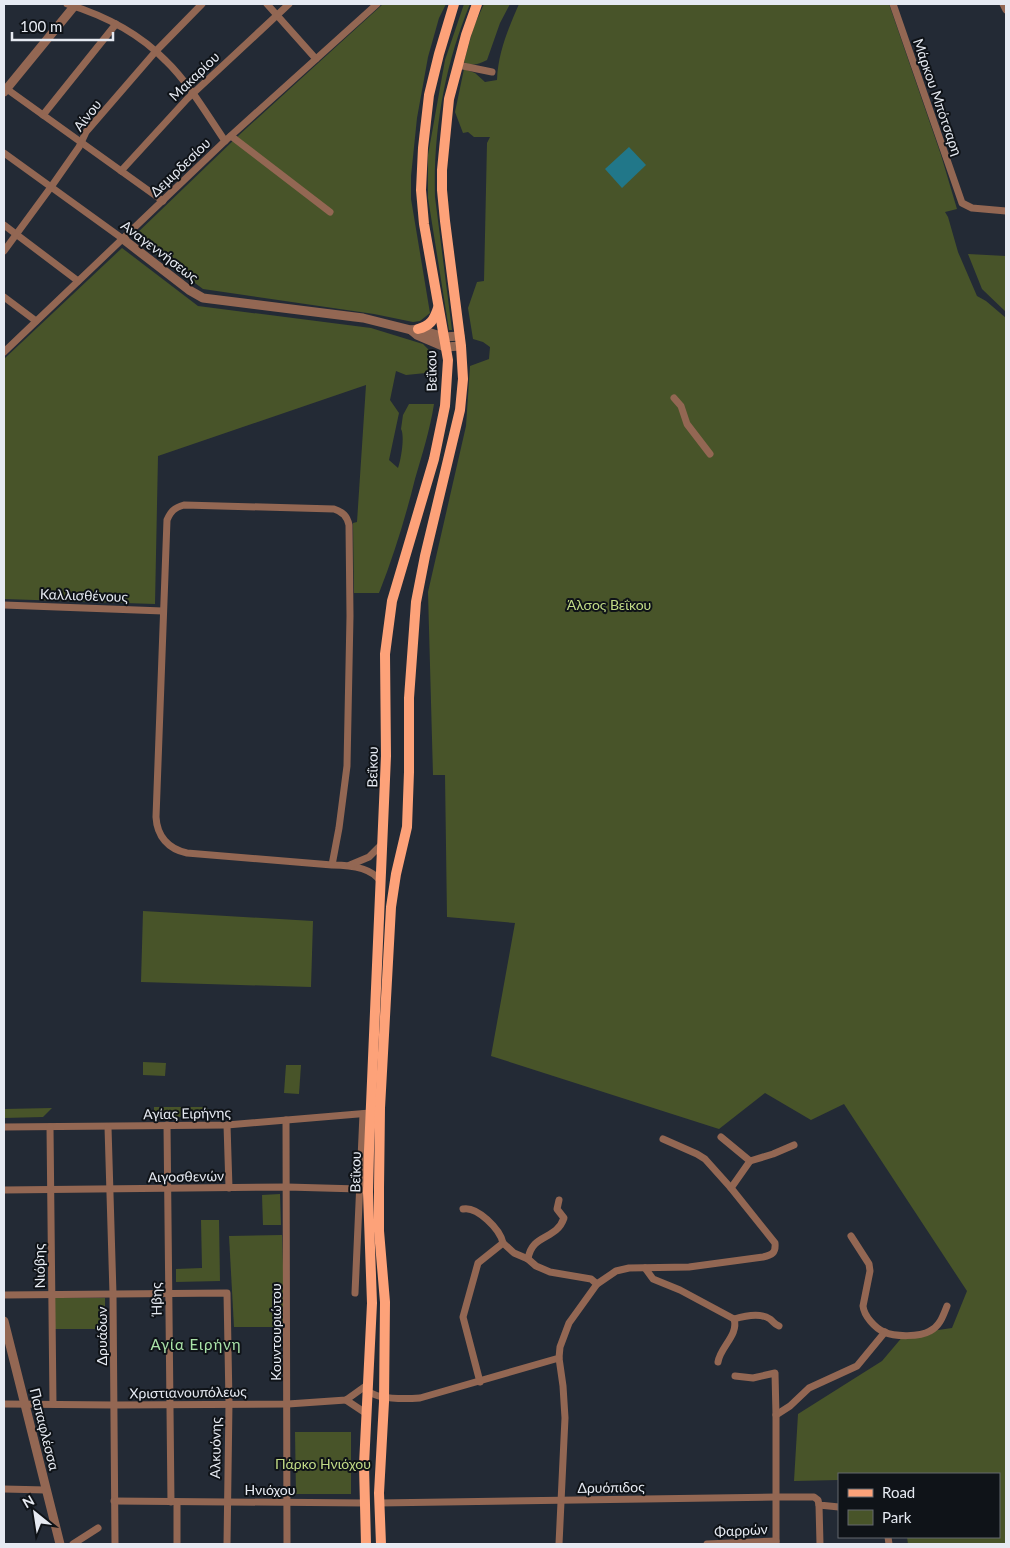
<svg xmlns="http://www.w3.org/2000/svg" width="1010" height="1548" font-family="Lato,sans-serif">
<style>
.green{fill:#485429}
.water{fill:#217789}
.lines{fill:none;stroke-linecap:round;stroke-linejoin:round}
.minor{stroke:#936753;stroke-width:7}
.tertiary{stroke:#936753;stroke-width:9}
.primary{stroke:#fda279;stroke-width:10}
.labels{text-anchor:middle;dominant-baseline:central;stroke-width:4;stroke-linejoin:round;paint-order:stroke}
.street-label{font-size:14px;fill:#e6eaf2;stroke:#0f1318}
.park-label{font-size:14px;fill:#c1da86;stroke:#0f1318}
.neighbourhood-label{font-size:15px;letter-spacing:1px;fill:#aae3a8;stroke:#0f1318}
</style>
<rect width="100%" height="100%" fill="#232a35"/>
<g class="green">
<path d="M383 4H446L439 18 428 57 417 118 411 176V199L430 313 420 321 413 322 374 314 203 289 133 237 238 136Z"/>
<path d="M464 4H470C445 64 433 131 435 197L452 330H449L428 198V155L445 60Z"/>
<path d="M484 4H510L500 23 487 60C479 64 472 67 464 62L465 58 474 26Z"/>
<path d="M519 4H889L941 155 957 209 945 212 948 217 958 252 977 296 986 301 1006 318V1544H908L907 1537H999V1474H839V1480L794 1481 798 1414 882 1361 904 1335 952 1328 967 1291 844 1104 811 1120 765 1093 719 1129 491 1056 515 923 447 917 445 775H433L428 592 466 426 470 366 489 359 490 347 483 342 473 339 468 308 477 282 484 281 487 143 490 137H474L468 132 463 133 455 112 464 69 475 73 485 82 497 80C498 53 508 29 519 4Z"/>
<path d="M122 248 198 306 371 328 423 344 433 354 435 359 436 372 406 375 396 371 390 400 399 413 389 460 398 468C401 460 405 436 401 429L403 415 409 404H434C430 430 422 455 415 479 405 519 394 555 379 593H354L353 523 357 522 366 385 158 456 155 604 4 599V359Z"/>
<path d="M968 254 1006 256V312L982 289Z"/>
<path d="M143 911 313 921 311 987 141 982Z"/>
<path d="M143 1062 166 1063 165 1076 143 1075Z"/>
<path d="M286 1065H301L299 1094 284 1093Z"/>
<path d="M154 1107H206L209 1110V1113L205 1117H158L154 1113Z"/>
<path d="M52 1108 43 1117 4 1118V1109Z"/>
<path d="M280 1194 281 1225H263L262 1195Z"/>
<path d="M201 1220H219L220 1281 176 1282V1269L202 1268Z"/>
<path d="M282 1235 285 1327H234L229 1236Z"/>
<rect x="55" y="1298" width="50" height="31"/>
<path d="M295 1432H351V1494H296Z"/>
</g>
<path class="water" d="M629 147 646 165 622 188 605 169Z"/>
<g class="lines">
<g class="minor">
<path d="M67 4C103 15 140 34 166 61 188 82 208 116 225 141"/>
<path d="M267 4 316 59"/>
<path d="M893 4 962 203 972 208 1006 211"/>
<path d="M1003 4 1006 10"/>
<path d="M458 65 492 72"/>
<path d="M4 87 163 201"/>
<path d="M43 115 116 24"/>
<path d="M231 136 330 212"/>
<path d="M4 153 123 239"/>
<path d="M121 171 187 99 289 4"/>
<path d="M4 225 78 281"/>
<path d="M4 251 51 187 79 147 86 132 156 51 202 4"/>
<path d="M4 297 36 321"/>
<path d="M4 352 225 141 377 4"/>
<path d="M674 398 681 406 687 424 710 454"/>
<path d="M4 605 163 611"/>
<path d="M332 865 339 828 347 766 350 616 349 525C347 516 343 512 334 509L184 505C174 508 171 511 167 520L156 817C157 836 168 849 187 853L332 865C347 865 371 867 380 881"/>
<path d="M350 865 369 857 382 844"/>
<path d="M286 1120 287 1544"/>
<path d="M167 1125 171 1502"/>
<path d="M227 1125 229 1188"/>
<path d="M4 1127 227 1125 370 1113"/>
<path d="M50 1127 53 1404"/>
<path d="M108 1127 113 1294 115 1544"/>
<path d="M721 1137 750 1161 731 1188"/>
<path d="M750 1161 773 1154 794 1145"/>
<path d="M4 1190 287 1187 359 1189 368 1192"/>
<path d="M463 1209C477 1206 500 1229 503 1243"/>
<path d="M851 1236 869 1264 870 1271 863 1306C864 1316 875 1328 884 1332 895 1337 920 1337 930 1331 940 1326 943 1316 947 1306"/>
<path d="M528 1259C532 1233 556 1241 564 1218L557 1209 559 1200"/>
<path d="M645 1268 653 1279 680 1290 734 1319C744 1316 760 1312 770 1319 774 1322 774 1324 779 1326"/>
<path d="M355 1293 363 1114"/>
<path d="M4 1295 227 1293 229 1403 227 1544"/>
<path d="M559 1358 563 1386 565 1418 559 1544"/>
<path d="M718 1362C720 1347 739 1335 734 1319"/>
<path d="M735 1376 753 1378 775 1373 776 1415V1544"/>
<path d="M480 1382 463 1317 478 1263 503 1243 514 1253 528 1259 536 1266 550 1272 591 1279 597 1284"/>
<path d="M367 1390C376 1400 407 1399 420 1398L559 1358 560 1347 569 1323 597 1284 616 1271 629 1268 689 1267 763 1257C772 1255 776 1253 775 1243L731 1188 705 1159 697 1154 663 1139"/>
<path d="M346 1400 367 1414"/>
<path d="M4 1404 114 1405 288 1404 346 1400 367 1385"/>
<path d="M776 1415 790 1406 809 1388 857 1366 885 1332"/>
<path d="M4 1489 46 1490"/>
<path d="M114 1501 365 1503"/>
<path d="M379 1503 776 1497H814L818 1500 819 1505 839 1507"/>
<path d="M819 1505 820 1544"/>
<path d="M888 1537 889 1544"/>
<path d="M73 1544 98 1528"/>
<path d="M177 1544V1502"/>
<path d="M707 1544 776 1541"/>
</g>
<g class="tertiary">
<path d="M4 92 76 4"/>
<path d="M123 239 189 290 203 298 363 318 411 330 418 329 444 337 460 336"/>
<path d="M411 330 417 335 445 347 461 346"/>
<path d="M4 1321 60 1544"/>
</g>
<g class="primary">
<path d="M418 329C430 326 434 320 438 308"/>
<path d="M366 1544 364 1465 372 1303 368 1192 369 1151 386 756 385 654 392 601 434 459 445 406 448 360 424 224 421 190 423 148 429 95 439 54 454 4"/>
<path d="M381 1544 379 1493 384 1402 385 1302 379 1231V1188L380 1108 391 907 396 874 407 827 409 772V698L416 602 425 556 460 410 463 379 461 346 445 221 442 190V170L449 99 466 35 477 4"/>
</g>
</g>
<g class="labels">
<g class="street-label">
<text transform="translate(194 76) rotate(-44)">Μακαρίου</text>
<text transform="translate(938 97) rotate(71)">Μάρκου Μπότσαρη</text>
<text transform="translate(87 115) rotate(-52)">Αίνου</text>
<text transform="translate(180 167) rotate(-44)">Δεμιρδεσίου</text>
<text transform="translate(160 251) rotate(37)">Αναγεννήσεως</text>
<text transform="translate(431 371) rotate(-91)">Βεΐκου</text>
<text transform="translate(84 595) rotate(2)">Καλλισθένους</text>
<text transform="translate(372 767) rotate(-89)">Βεΐκου</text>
<text transform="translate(187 1113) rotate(-1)">Αγίας Ειρήνης</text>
<text transform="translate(355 1172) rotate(-89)">Βεΐκου</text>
<text transform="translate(186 1176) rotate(-1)">Αιγοσθενών</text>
<text transform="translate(39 1266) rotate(-91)">Νιόβης</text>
<text transform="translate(156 1299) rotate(-91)">Ήβης</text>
<text transform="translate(275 1332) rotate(-90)">Κουντουριώτου</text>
<text transform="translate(101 1336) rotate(-90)">Δρυάδων</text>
<text transform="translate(188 1392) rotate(-1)">Χριστιανουπόλεως</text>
<text transform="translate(45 1429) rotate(76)">Παπαφλέσσα</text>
<text transform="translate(215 1448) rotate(-89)">Αλκυόνης</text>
<text transform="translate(611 1487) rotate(-1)">Δρυόπιδος</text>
<text x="270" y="1489">Ηνιόχου</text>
<text transform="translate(741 1530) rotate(-3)">Φαρρών</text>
</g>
<g class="park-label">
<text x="609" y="604">Άλσος Βεΐκου</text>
<text x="323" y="1463">Πάρκο Ηνιόχου</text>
</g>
<g class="neighbourhood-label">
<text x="196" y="1344">Αγία Ειρήνη</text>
</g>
</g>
<rect width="1010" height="1548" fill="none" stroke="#e6eaf2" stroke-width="10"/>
<rect x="838" y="1473" width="162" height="65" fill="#0f1318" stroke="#65696f"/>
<rect x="848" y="1489" width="25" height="8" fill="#fda279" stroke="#65696f"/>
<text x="882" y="1498" font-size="15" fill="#e6eaf2">Road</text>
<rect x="848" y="1510" width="25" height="15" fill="#485429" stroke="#65696f"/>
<text x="882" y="1523" font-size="15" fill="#e6eaf2">Park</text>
<g transform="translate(35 1513) rotate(330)" stroke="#0f1318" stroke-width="4" paint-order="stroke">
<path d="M0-4L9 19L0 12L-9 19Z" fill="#e6eaf2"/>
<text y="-8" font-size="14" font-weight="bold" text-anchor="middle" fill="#e6eaf2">N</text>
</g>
<path d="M12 32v8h101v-8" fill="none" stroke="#e6eaf2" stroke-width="2.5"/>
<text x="20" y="32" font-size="15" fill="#e6eaf2" stroke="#0f1318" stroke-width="4" paint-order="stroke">100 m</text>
</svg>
